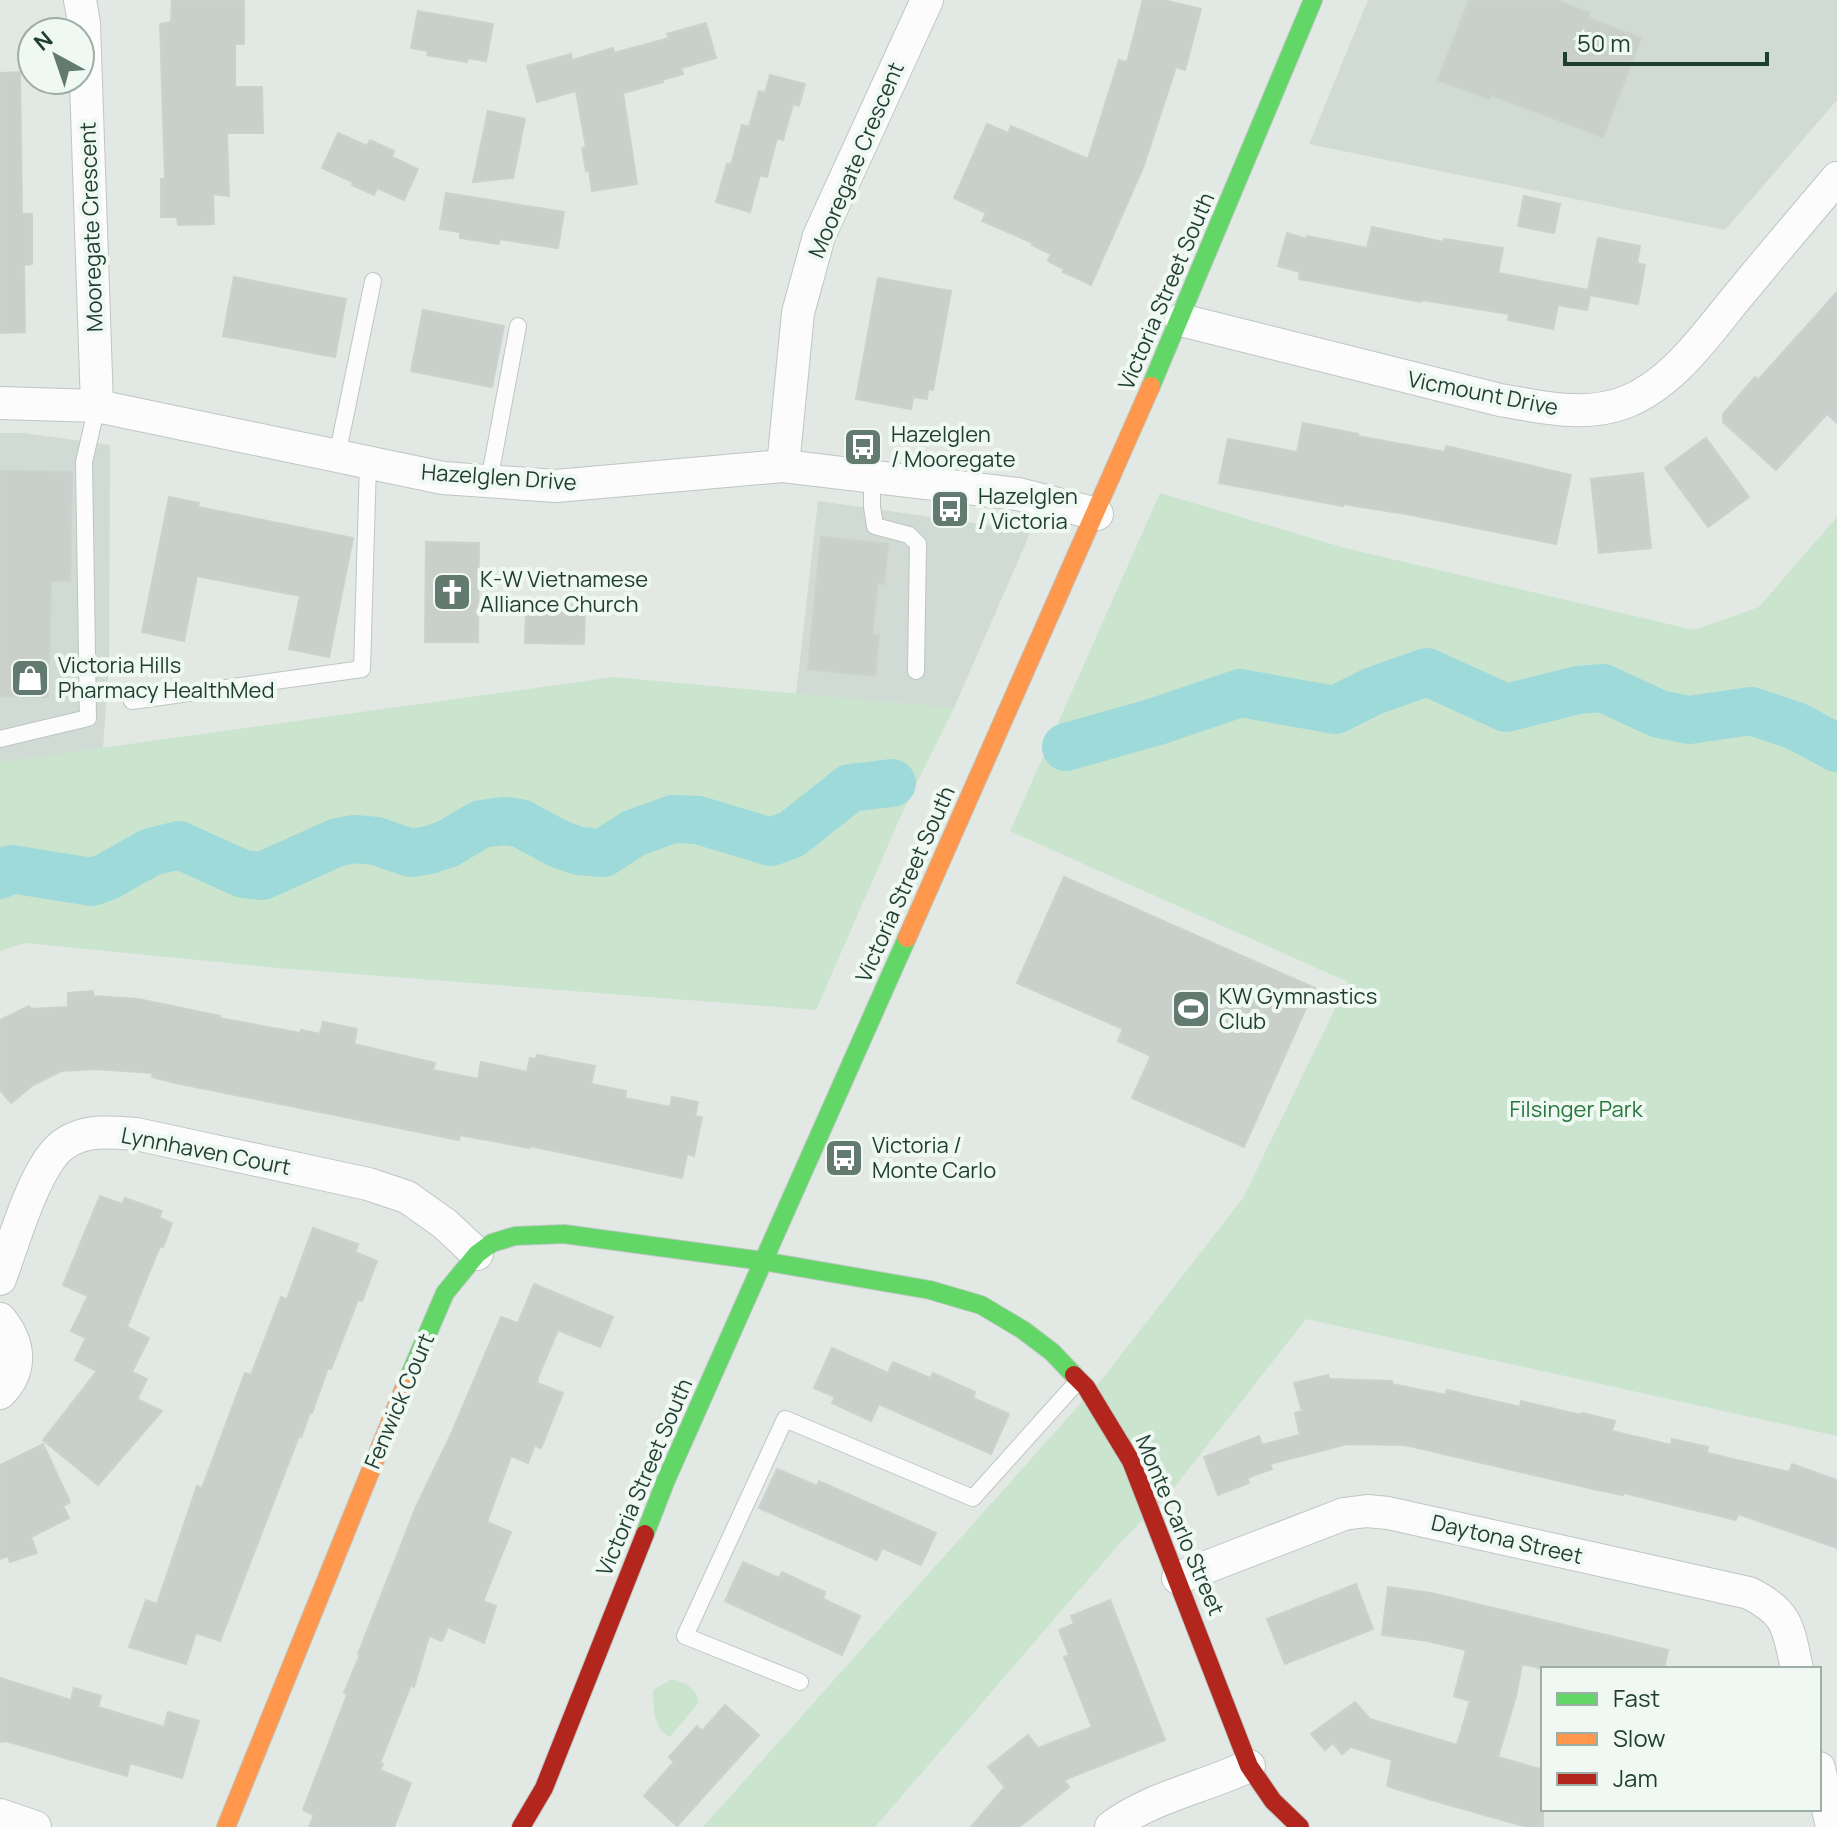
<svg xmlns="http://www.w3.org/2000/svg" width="1837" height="1827" font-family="Manrope,sans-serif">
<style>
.built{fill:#cfdbd4}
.green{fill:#cae4ce}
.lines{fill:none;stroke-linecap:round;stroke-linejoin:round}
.river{stroke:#9fdada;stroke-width:48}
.building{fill:#c9d0cc;stroke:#cbd2ce;stroke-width:2}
.lane-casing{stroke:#bfc6c2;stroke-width:18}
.street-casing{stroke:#bfc6c2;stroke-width:34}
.fast-casing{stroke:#bec7c2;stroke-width:20}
.slow-casing{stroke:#bec7c2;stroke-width:20}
.jam-casing{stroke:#bec7c2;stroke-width:20}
.lane{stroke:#fbfcfb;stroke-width:16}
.street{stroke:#fbfcfb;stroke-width:32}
.fast{stroke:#63d668;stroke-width:18}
.slow{stroke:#ff974d;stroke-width:18}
.jam{stroke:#b3261e;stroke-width:18}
.labels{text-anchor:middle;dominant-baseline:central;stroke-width:8;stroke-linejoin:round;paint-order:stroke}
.street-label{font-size:22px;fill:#1f3e31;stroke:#f0f8f3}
.poi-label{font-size:22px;fill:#1f3e31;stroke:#f0f8f3;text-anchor:start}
.park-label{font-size:22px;fill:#26783b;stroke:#f0f8f3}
</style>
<rect width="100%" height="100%" fill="#e2e9e5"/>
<g class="built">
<path d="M1368 0H1837V100L1725 230 1309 144Z"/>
<path d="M0 433H24L110 445 109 664 103 749 0 762Z"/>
<path d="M818 501 1031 531 954 708 796 694Z"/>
</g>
<g class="green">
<path d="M1160 493 1345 548 1694 630 1759 607 1837 517V1436L1306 1319 1173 1489 1119 1544 875 1827H703L1103 1378 1243 1198 1348 982 1010 831Z"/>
<path d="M614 677 954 708 903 811 816 1010 278 968 25 943 0 951V762Z"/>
<path d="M672 1679C686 1683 695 1687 699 1702L670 1737C652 1727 654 1709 653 1690Z"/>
</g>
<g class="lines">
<g class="river">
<path d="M1066 747 1158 721 1240 693 1335 710 1373 691 1427 672 1506 708 1578 690 1603 688 1659 714 1689 720 1751 711 1796 726 1837 748"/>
<path d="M0 875 11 869 92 882 106 877 151 852 179 845 243 874 262 876 338 842 355 839 376 841 411 853 429 850 447 844 481 824 504 821 520 823 559 844 579 851 603 853 634 833 673 819 698 820 771 842 792 834 850 788 892 783"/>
</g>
</g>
<g class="building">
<path d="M172 0H244V44H235V87H262L263 133H227L229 196 213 194 214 224 178 225 177 217H161V179H165L160 24 171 22Z"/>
<path d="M1143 0H1163L1201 9 1185 70 1176 67 1143 168 1091 285 1063 272 1064 269 1048 261 1051 254 1032 245 1033 243 982 221 986 213 954 198 987 124 1008 133 1011 126 1088 159 1119 60 1127 62Z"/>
<path d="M1469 0H1556L1590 13 1588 18 1641 38 1603 137 1491 95 1489 99 1438 80Z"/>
<path d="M418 11 493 24 486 61 468 58 467 62 427 55 428 51 411 48Z"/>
<path d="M706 23 716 58 681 68 683 74 662 80 663 82 623 93 637 184 592 191 589 170 586 171 582 148 586 147 576 91 537 102 527 66 571 54 572 60 613 48 614 53 669 38 667 34Z"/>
<path d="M20 72 22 214H32V264L24 265 25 332 0 333V73Z"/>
<path d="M770 75 805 84 799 106 793 104 783 140 777 138 767 177 760 175 750 212 716 202 727 164 731 165 742 125 749 127 759 91 765 93Z"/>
<path d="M488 111 525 119 513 178 473 182Z"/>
<path d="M338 133 367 146 370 140 394 151 392 157 418 169 404 200 377 188 374 195 352 185 353 182 322 168Z"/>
<path d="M446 193 564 212 558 248 499 239V244L460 238V232L440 229Z"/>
<path d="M1524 196 1560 204 1554 233 1518 226Z"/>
<path d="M1372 227 1444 242V239L1503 248 1498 273 1588 290 1598 238 1640 246 1637 263 1645 265 1638 304 1590 295 1587 310 1558 305 1553 329 1508 320 1509 314 1422 300 1421 302 1299 279 1300 272 1278 266 1287 233 1307 239V236L1367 248Z"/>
<path d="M234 277 346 299 335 357 223 336Z"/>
<path d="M878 278 951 291 933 390 928 389 927 399 913 397 911 409 856 399Z"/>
<path d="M1837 292V423L1827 414 1776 470 1723 422V414L1755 377 1758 380Z"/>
<path d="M423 310 504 326 492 387 411 371Z"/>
<path d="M1303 423 1358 434 1357 436 1445 452 1446 446 1571 475 1556 544 1412 515 1343 504V506L1219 483 1228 439 1297 452Z"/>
<path d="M1706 438 1749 497 1708 527 1665 468Z"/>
<path d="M0 471 72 472 70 581H51L48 697 0 696Z"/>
<path d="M1643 473 1651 548 1599 553 1591 479Z"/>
<path d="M169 497 199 503 198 507 353 538 329 657 289 649 300 596 197 576 184 641 142 632Z"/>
<path d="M821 537 888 544 884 584 878 583 872 635H879L875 676 808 669Z"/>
<path d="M426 542 479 543 478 642H425Z"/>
<path d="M526 604 585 605 584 644 525 643Z"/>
<path d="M1064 877 1315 988 1244 1147 1132 1098 1151 1056 1118 1041 1123 1029 1017 983Z"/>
<path d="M93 991V996L138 999 220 1016 219 1018 300 1033 301 1030 320 1034 323 1022 357 1029 354 1044 435 1063 433 1070 478 1079 481 1062 527 1072 530 1058 536 1059 537 1055 595 1066 591 1084 626 1091 625 1098 670 1107 672 1097 698 1102 695 1116 702 1117 694 1156 687 1154 682 1178 530 1146V1148L460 1135 459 1140 176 1083 152 1077 153 1073 95 1069 61 1071 33 1085 11 1103 0 1090V1020L29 1006 31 1009 68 1007V993Z"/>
<path d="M100 1196 122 1204 125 1198 162 1211 159 1218 172 1223 163 1247 160 1246 127 1327 149 1338 132 1372 147 1379 137 1399 162 1411 98 1485 43 1440 97 1371 75 1360 86 1338 71 1331 88 1296 63 1285Z"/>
<path d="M313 1228 358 1244 355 1252 377 1261 362 1301 358 1300 331 1369 328 1368 312 1413H310L301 1437 299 1436 220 1641 196 1633 186 1664 129 1647 146 1600 157 1604 197 1486 202 1488 245 1373 251 1375 281 1297 287 1299Z"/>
<path d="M534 1284 613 1317 600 1347 558 1330 538 1377 537 1383 563 1393 541 1448 535 1445 528 1463 511 1456 487 1522 511 1532 483 1601 496 1606 484 1643 448 1627 442 1641 429 1636 414 1687 411 1685 380 1763 383 1764 380 1770 411 1783 394 1827H309L314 1815 303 1810 347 1695 344 1693 360 1655 358 1654 416 1507 452 1432 501 1317 518 1323Z"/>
<path d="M832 1348 888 1373 893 1362 930 1378 933 1373 975 1392 973 1398 1009 1414 991 1454 879 1404 871 1421 832 1403 835 1397 814 1388Z"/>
<path d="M1328 1375 1329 1379 1392 1381V1384L1446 1395 1447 1390 1520 1407 1521 1401 1581 1415 1582 1413 1615 1421 1612 1431 1671 1445 1672 1439 1708 1447 1707 1453 1789 1472 1792 1464 1837 1480V1548L1738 1514 1736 1520 1624 1493 1623 1495 1598 1490 1405 1445 1347 1444 1270 1464 1272 1469 1247 1478 1249 1483 1218 1495 1204 1457 1259 1436 1262 1445 1300 1435 1295 1413 1302 1411 1294 1383Z"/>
<path d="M43 1444 70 1502 63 1506 69 1518 31 1537 37 1553 10 1562 8 1556 0 1559V1465Z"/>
<path d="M777 1469 817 1486 819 1481 936 1533 921 1565 882 1548 877 1560 759 1508Z"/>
<path d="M743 1562 779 1578 782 1572 825 1592 823 1599 860 1616 842 1655 725 1601Z"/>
<path d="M1356 1584 1373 1629 1285 1664 1267 1619Z"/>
<path d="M1388 1587 1431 1593 1668 1650 1664 1669H1544L1522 1664 1516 1696 1498 1757 1543 1770V1827H1527L1435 1801 1387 1786 1392 1760 1351 1747 1342 1754 1333 1743 1325 1750 1311 1734 1355 1702 1370 1719 1457 1745 1470 1701 1454 1696 1466 1650 1427 1641 1382 1635Z"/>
<path d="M1110 1600 1165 1740 1064 1780 1069 1787 1019 1827H971L1005 1787 988 1767 1028 1735 1038 1748 1092 1727 1064 1657 1069 1655 1059 1630 1074 1624 1071 1616Z"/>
<path d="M0 1678 71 1700 74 1688 101 1696 98 1707 164 1727 168 1712 199 1721 182 1778 130 1763 127 1776 6 1741 0 1742Z"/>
<path d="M725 1705 759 1735 677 1826 644 1796 674 1762 669 1757 697 1726 702 1731Z"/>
</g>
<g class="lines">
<g class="lane-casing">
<g id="lane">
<path d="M337 456 373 281"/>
<path d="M872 477V507L875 526 909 535 918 544 916 671"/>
<path d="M489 481 518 326"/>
<path d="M132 701 362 669 368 463"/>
<path d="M0 739 88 718 84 462 97 406"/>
<path d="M800 1682 685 1636 785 1419 973 1498 1078 1381"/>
</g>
</g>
<g class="street-casing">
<g id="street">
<path d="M80 0 84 23 97 406"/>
<path d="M1181 320 1500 400C1541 407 1585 418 1626 402 1676 382 1709 330 1743 290 1774 252 1806 215 1837 178"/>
<path d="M0 403 97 406 443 478 556 486 783 466 1018 494 1097 514"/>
<path d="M783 466 798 313 819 236 927 0"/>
<path d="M0 1279C13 1245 35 1164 64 1144 85 1129 111 1132 136 1134L368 1184 407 1197 445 1224 477 1254"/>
<path d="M0 1319C20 1343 23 1370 0 1393"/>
<path d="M1178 1578 1344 1514 1367 1511 1388 1513 1749 1593C1789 1613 1788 1628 1797 1669"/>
<path d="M1819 1768 1832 1827"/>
<path d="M0 1815 35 1827"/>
<path d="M1111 1827C1151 1797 1205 1787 1249 1766"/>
</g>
</g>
<g class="fast-casing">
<g id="fast">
<path d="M1151 386 1313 0"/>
<path d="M405 1386 445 1293 477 1254 492 1243 515 1236 564 1234 763 1261 930 1290 981 1305 1023 1330 1052 1352 1074 1375"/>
<path d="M645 1534 666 1480 907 938"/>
</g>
</g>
<g class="slow-casing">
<g id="slow">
<path d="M907 938 1151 386"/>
<path d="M226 1827 405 1386"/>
</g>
</g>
<g class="jam-casing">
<g id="jam">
<path d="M1074 1375 1086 1387 1131 1461 1249 1766 1273 1801 1300 1827"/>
<path d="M521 1827 544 1788 645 1534"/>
</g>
</g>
<use href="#lane" class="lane"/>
<use href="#street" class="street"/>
<use href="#fast" class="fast"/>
<use href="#slow" class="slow"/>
<use href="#jam" class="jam"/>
</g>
<defs>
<g id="bus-square" transform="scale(2)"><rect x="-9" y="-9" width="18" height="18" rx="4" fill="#637a70" stroke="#f0f8f3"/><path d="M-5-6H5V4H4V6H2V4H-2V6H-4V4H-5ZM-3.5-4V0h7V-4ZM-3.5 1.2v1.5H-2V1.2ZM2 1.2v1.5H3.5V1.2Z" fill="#fff"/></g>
<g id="church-square" transform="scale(2)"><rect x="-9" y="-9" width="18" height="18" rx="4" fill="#637a70" stroke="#f0f8f3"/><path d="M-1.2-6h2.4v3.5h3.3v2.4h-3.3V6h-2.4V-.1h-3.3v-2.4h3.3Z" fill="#fff"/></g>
<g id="shop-square" transform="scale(2)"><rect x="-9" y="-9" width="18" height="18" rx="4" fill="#637a70" stroke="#f0f8f3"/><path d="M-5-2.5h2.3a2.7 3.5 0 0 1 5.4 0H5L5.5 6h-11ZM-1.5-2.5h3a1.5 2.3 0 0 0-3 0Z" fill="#fff"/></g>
<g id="stadium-square" transform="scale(2)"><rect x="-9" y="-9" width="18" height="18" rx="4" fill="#637a70" stroke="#f0f8f3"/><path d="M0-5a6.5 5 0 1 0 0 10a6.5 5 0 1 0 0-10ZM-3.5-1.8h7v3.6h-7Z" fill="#fff"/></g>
</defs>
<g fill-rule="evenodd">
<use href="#bus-square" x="863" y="447"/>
<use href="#bus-square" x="950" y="509"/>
<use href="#church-square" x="452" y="592"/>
<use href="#shop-square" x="30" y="678"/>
<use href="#stadium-square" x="1191" y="1009"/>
<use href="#bus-square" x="844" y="1158"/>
</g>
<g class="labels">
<g class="street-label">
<text transform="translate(856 160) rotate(-67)">Mooregate Crescent</text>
<text transform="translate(91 227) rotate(-92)">Mooregate Crescent</text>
<text transform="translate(1166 291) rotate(-67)">Victoria Street South</text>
<text transform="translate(1483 393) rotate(11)">Vicmount Drive</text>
<text transform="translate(499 477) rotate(4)">Hazelglen Drive</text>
<text transform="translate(905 884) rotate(-66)">Victoria Street South</text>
<text transform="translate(206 1151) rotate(11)">Lynnhaven Court</text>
<text transform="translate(399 1401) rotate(-67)">Fenwick Court</text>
<text transform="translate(644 1477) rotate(-67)">Victoria Street South</text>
<text transform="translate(1180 1525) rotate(67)">Monte Carlo Street</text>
<text transform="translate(1507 1539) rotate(13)">Daytona Street</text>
</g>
<g class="poi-label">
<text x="891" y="434">Hazelglen<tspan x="891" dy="25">/ Mooregate</tspan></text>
<text x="978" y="496">Hazelglen<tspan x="978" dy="25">/ Victoria</tspan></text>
<text x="480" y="579">K-W Vietnamese<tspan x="480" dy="25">Alliance Church</tspan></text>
<text x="58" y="665">Victoria Hills<tspan x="58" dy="25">Pharmacy HealthMed</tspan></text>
<text x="1219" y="996">KW Gymnastics<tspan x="1219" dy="25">Club</tspan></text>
<text x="872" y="1145">Victoria /<tspan x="872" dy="25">Monte Carlo</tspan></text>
</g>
<g class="park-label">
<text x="1576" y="1109">Filsinger Park</text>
</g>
</g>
<rect x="1541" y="1667" width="280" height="144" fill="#f0f8f3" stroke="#9caea5" stroke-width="2"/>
<rect x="1557" y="1693" width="40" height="12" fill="#63d668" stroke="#9caea5" stroke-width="2"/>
<text x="1613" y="1707" font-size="24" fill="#1f3e31">Fast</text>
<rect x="1557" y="1733" width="40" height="12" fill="#ff974d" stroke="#9caea5" stroke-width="2"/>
<text x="1613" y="1747" font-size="24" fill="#1f3e31">Slow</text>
<rect x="1557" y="1773" width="40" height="12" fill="#b3261e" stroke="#9caea5" stroke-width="2"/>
<text x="1613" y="1787" font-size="24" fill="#1f3e31">Jam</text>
<g transform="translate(56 56) rotate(320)"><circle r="38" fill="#f0f8f3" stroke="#9caea5" stroke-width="2"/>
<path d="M0-6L14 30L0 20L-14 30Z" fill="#637a70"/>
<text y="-12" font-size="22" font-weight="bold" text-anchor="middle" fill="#1f3e31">N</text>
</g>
<path d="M1565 52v12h202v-12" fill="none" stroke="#1f3e31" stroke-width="4"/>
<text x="1577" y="52" font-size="24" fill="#1f3e31" stroke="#f0f8f3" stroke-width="6" paint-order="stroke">50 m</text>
</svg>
